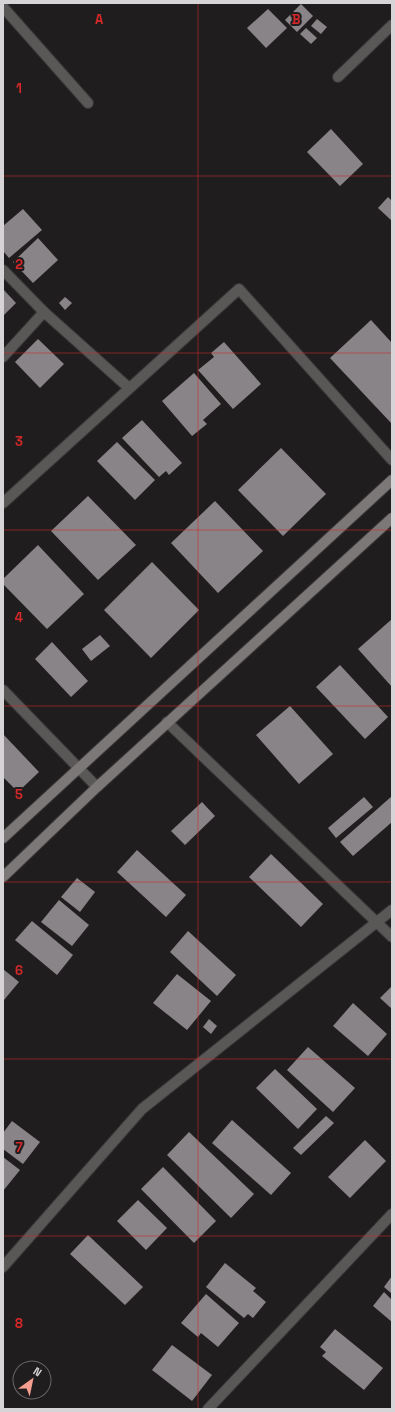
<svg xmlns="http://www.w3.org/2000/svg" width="395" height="1412" font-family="'Space Grotesk',sans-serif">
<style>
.building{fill:#888488}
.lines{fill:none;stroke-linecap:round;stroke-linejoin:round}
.street-casing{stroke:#393739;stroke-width:12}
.secondary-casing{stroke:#393739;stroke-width:12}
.street{stroke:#5a5757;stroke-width:10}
.secondary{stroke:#7c7878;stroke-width:10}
.grid{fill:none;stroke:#d62828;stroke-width:1;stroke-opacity:0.55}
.grid-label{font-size:13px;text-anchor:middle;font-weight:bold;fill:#d62828;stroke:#201d1f;stroke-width:4;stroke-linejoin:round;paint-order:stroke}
</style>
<rect width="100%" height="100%" fill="#201d1f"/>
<g class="building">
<path d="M301 4 313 16 297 32 285 20Z"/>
<path d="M268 9 287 28 266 48 247 28Z"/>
<path d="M317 19 327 27 321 34 311 26Z"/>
<path d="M306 28 317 38 311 44 300 34Z"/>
<path d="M331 129 363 164 340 186 307 152Z"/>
<path d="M388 197 392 201V221L378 208Z"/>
<path d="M23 209 42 230 9 258 3 251V226Z"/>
<path d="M38 238 58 260 33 283 13 262Z"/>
<path d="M3 289 16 303 3 316Z"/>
<path d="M65 297 72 303 65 310 59 303Z"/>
<path d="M371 320 392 343V424L330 358Z"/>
<path d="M38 339 64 364 40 388 15 362Z"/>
<path d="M224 342 261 384 233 409 198 370 214 357 211 353Z"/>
<path d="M194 373 221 404 203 420 207 424 192 436 162 401Z"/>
<path d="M142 420 182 463 169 475 166 471 159 477 122 438Z"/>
<path d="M117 442 155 480 135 500 97 461Z"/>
<path d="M281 448 326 494 283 536 238 490Z"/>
<path d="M88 496 136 545 98 580 51 531Z"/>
<path d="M215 501 263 551 218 593 171 543Z"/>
<path d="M38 545 84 594 47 629 3 584V579Z"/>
<path d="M152 562 199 610 151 658 104 610Z"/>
<path d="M392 619V687L358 649Z"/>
<path d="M100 635 110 646 91 661 82 649Z"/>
<path d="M52 642 88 681 71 697 35 659Z"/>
<path d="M340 665 388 717 365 739 316 687Z"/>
<path d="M290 706 333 754 299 784 256 735Z"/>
<path d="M3 734 39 772 18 792 3 777Z"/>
<path d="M392 796V822L353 856 340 842Z"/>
<path d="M364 797 373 807 336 838 328 828Z"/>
<path d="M202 802 215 816 185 845 171 831Z"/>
<path d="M137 850 186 895 166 917 117 872Z"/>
<path d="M271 854 323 904 301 927 249 877Z"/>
<path d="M77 878 95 892 80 912 61 897Z"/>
<path d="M59 900 89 925 72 946 41 922Z"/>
<path d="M32 921 73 955 57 975 15 940Z"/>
<path d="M188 931 236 975 217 996 170 952Z"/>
<path d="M3 969 19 982 4 1000H3Z"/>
<path d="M177 974 211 1001 187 1030 153 1003Z"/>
<path d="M392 986V1009L380 998Z"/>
<path d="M353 1003 387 1034 368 1056 333 1026Z"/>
<path d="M209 1019 217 1026 211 1034 203 1027Z"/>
<path d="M308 1047 355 1088 333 1112 287 1070Z"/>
<path d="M275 1069 317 1109 298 1129 256 1088Z"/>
<path d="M326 1116 334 1123 301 1155 293 1148Z"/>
<path d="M232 1120 291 1173 271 1195 212 1143Z"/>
<path d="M12 1121 40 1142 23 1164 3 1149V1133Z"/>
<path d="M189 1132 254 1194 231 1218 167 1155Z"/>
<path d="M365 1140 386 1161 350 1198 328 1177Z"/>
<path d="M3 1157 20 1170 3 1191Z"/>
<path d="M163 1167 216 1221 194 1243 141 1189Z"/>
<path d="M138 1200 167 1228 146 1250 117 1221Z"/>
<path d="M88 1235 143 1287 125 1305 70 1254Z"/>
<path d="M225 1263 256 1288 253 1291 266 1302 253 1318 248 1314 244 1318 206 1287Z"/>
<path d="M392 1276V1294L384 1287Z"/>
<path d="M384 1292 392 1300V1322L373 1306Z"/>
<path d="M206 1294 239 1323 218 1347 201 1333 198 1337 181 1323Z"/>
<path d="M335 1329 383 1368 364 1390 322 1356 326 1352 320 1347Z"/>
<path d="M172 1345 212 1375 192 1401 152 1370Z"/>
</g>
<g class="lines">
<g class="street-casing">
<g id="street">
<path d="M3 7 88 103"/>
<path d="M338 77 392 25"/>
<path d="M3 270 44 312 129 388"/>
<path d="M3 357 44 312"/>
<path d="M3 503 239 289 392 460"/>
<path d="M3 690 97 787"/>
<path d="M167 722 392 937"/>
<path d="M3 1267 142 1109 392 910"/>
<path d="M208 1409 392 1214"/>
</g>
</g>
<g class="secondary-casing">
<g id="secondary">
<path d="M3 838 392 480"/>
<path d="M3 877 97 787 392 518"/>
</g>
</g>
<use href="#street" class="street"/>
<use href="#secondary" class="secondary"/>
</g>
<path class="grid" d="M198 3V1409M3 176H392M3 353H392M3 530H392M3 706H392M3 882H392M3 1059H392M3 1236H392"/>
<g class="grid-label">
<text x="99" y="24">A</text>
<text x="296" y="24">B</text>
<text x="19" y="93">1</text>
<text x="19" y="269">2</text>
<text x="19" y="446">3</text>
<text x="19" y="622">4</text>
<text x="19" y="799">5</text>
<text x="19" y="975">6</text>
<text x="19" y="1152">7</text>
<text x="19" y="1328">8</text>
</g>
<rect width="395" height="1412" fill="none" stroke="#d6d4d6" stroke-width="8"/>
<g transform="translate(32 1380) rotate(33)"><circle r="19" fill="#201d1f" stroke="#696668"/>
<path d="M0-3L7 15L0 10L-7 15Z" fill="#f59d8f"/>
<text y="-6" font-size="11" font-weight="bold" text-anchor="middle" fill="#d6d4d6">N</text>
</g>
</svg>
